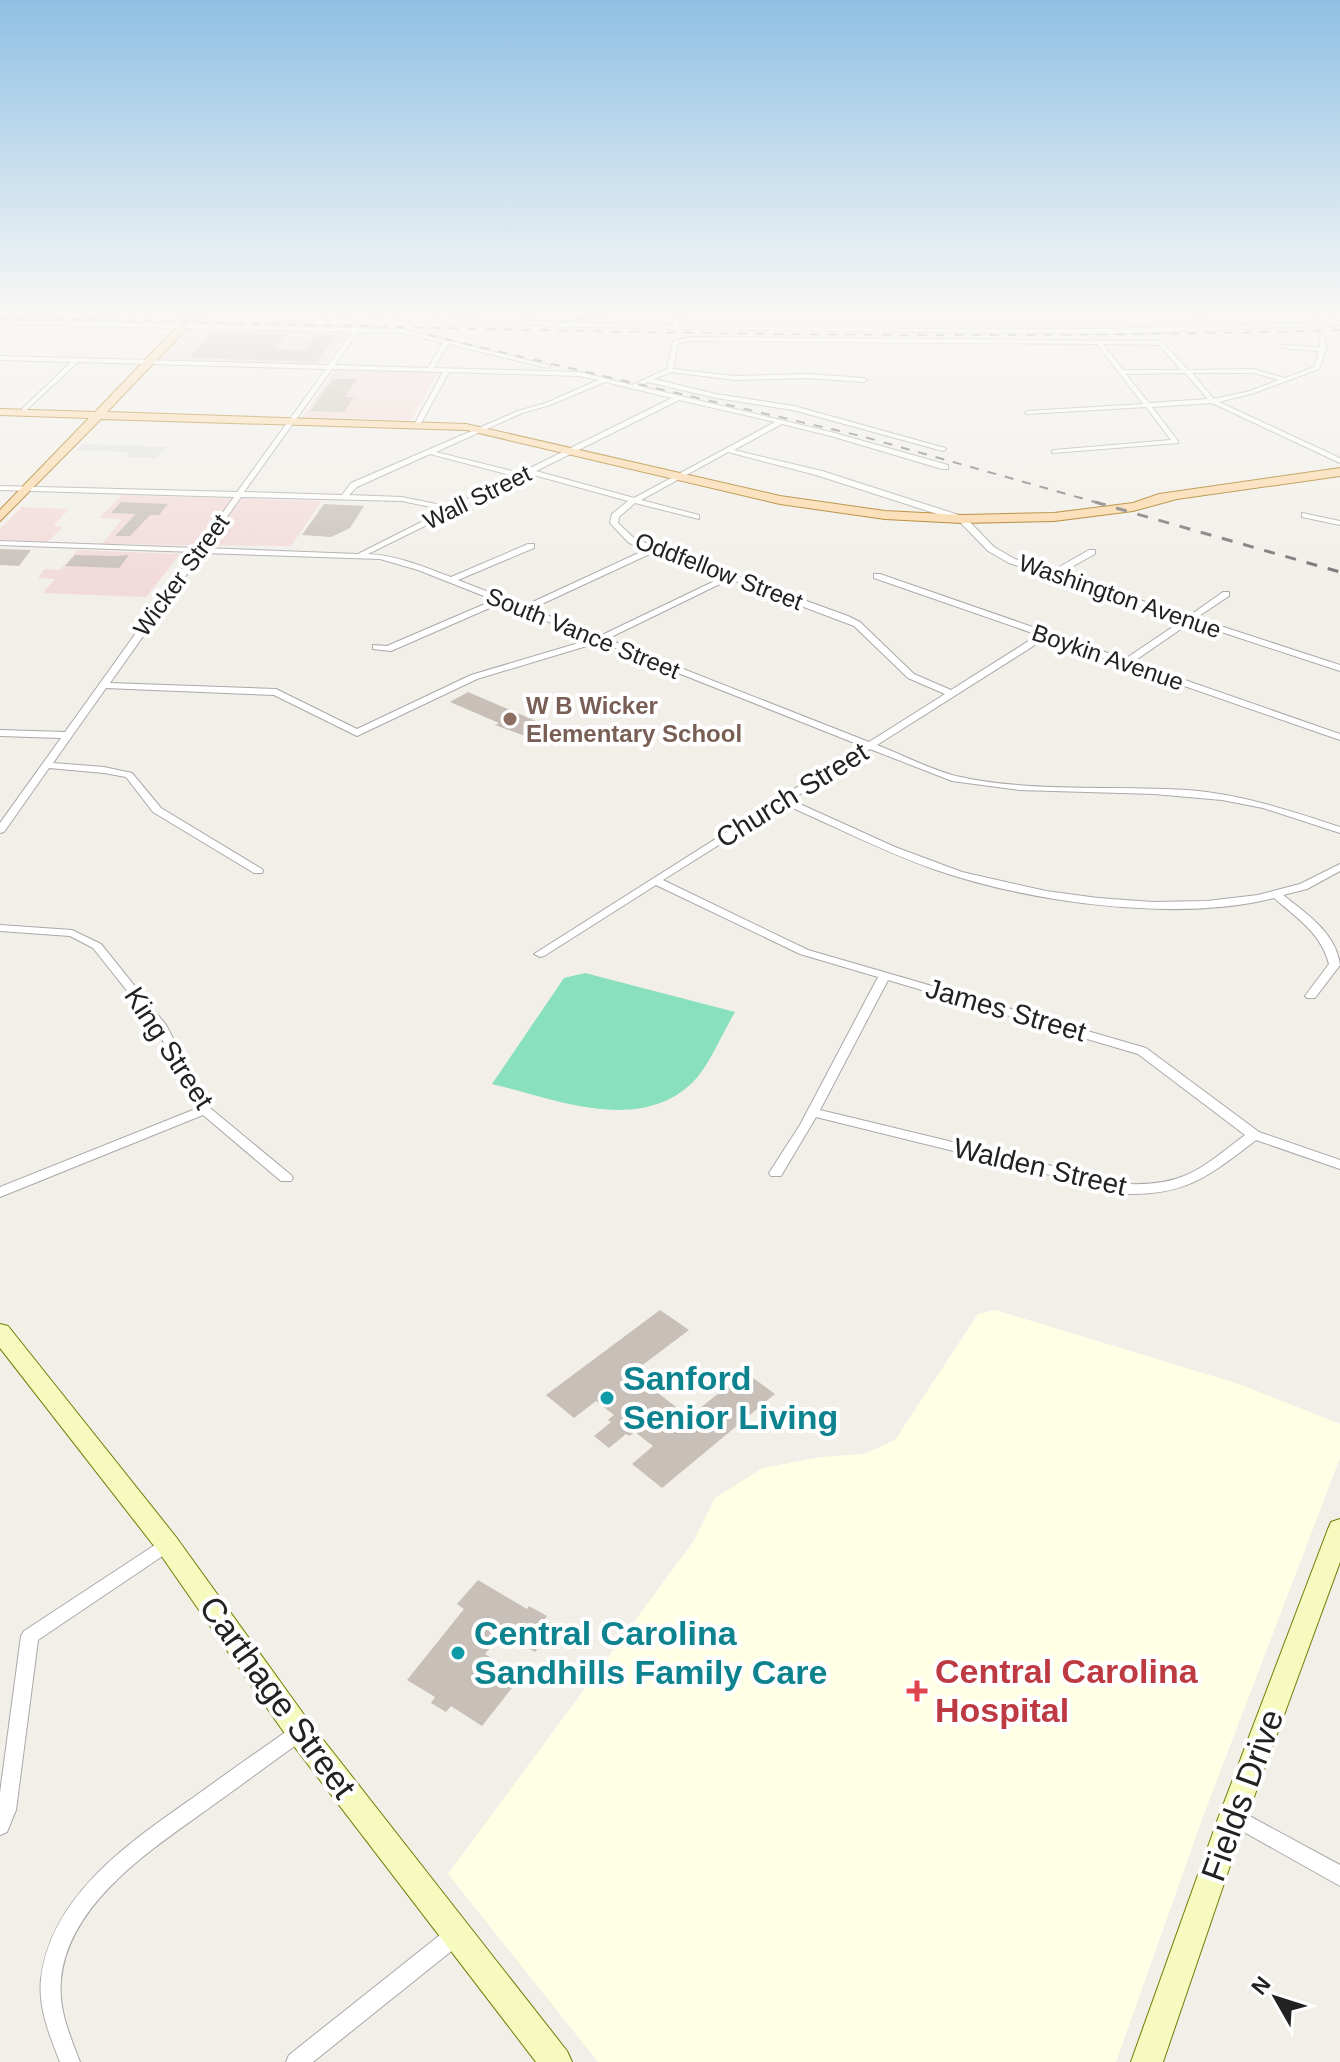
<svg xmlns="http://www.w3.org/2000/svg" width="1340" height="2062" font-family="Arial,sans-serif">
<style>
.commercial{fill:#f2dad9}
.education{fill:#ffffe5}
.pitch{fill:#88e0be}
.parking{fill:#e2e2e2}
.building{fill:#c7bfb8}
.lines{fill:none;stroke-linecap:round;stroke-linejoin:round}
.street-casing{stroke:#a9a9a9;stroke-width:2}
.secondary-casing{stroke:#707d05;stroke-width:2}
.primary-casing{stroke:#a06b00;stroke-width:2}
.street{fill:#fff;fill-rule:evenodd}
.secondary{fill:#f7fabf;fill-rule:evenodd}
.primary{fill:#fcd6a4;fill-rule:evenodd}
.rail-far1{stroke:#707070;stroke-width:2;stroke-dasharray:9 9;stroke-linecap:butt}
.rail{stroke:#707070;stroke-width:3;stroke-dasharray:11 11;stroke-linecap:butt}
.education-dot{fill:#8d6e63;stroke:#fff;stroke-width:3}
.culture-dot{fill:#0f9aa8;stroke:#fff;stroke-width:3}
.health-dot{fill:#e0444e;stroke:#fff;stroke-width:3}
.labels{text-anchor:middle;dominant-baseline:central;stroke-width:8;stroke-linejoin:round;paint-order:stroke}
.far-street-label{font-size:24px;fill:#222;stroke:#fff}
.far-education-label{font-size:24px;font-weight:bold;fill:#785e54;stroke:#fff;text-anchor:start}
.street-label{font-size:28px;fill:#222;stroke:#fff}
.near-culture-label{font-size:34px;font-weight:bold;fill:#0d838f;stroke:#fff;text-anchor:start}
.near-health-label{font-size:34px;font-weight:bold;fill:#be3a42;stroke:#fff;text-anchor:start}
.near-street-label{font-size:34px;fill:#222;stroke:#fff}
</style>
<rect width="100%" height="100%" fill="#f2efe9"/>
<g class="commercial">
<path d="M190 327 344 331 348 333 326 362 313 364 159 359Z"/>
<path d="M336 369 438 373 411 420 302 418Z"/>
<path d="M122 495 322 501 291 546 102 544 122 519 99 518Z"/>
<path d="M22 507 69 509 53 526 63 527 47 542 0 540V529Z"/>
<path d="M78 550 180 554 146 597 43 593 55 579 38 578 45 569 60 570Z"/>
</g>
<path class="education" d="M995 1310 1239 1384 1340 1424V1458L1204 1814 1116 2062H598L448 1874 693 1542 715 1498 763 1468 821 1457 864 1454 895 1440 978 1314Z"/>
<path class="pitch" d="M585 973 735 1012C723 1032 709 1066 693 1082 639 1135 555 1099 492 1084L564 978Z"/>
<path class="parking" d="M83 444 167 447 156 458 125 457 129 452 77 450Z"/>
<g class="building">
<path d="M213 332 288 334 275 349 305 350 316 334 337 335 317 362 189 358Z"/>
<path d="M333 379H357L345 397H354L344 412 310 411Z"/>
<path d="M121 502 168 504 159 515H150L130 536H115L136 514 111 513Z"/>
<path d="M324 504 364 506 350 528 331 537 302 535Z"/>
<path d="M0 549 31 550 19 566 0 565Z"/>
<path d="M75 555 114 556 129 555 119 568 65 566Z"/>
<path d="M468 692 571 736 553 746 495 725 499 723 450 702Z"/>
<path d="M660 1310 689 1330 632 1373 689 1417 745 1372 775 1394 662 1488 632 1464 653 1446 635 1432 629 1436 626 1434 609 1448 594 1436 611 1422 608 1420 614 1415 596 1401 574 1418 546 1395Z"/>
<path d="M478 1580 527 1609 529 1606 547 1616 545 1619 556 1626 535 1652 503 1633 485 1654 495 1660 486 1672 512 1688 482 1726 451 1706 446 1712 431 1703 435 1697 407 1680 464 1609 457 1604Z"/>
</g>
<g class="lines">
<g class="street-casing">
<g id="street">
<path d="M370 307H396L507 318 524 307H531L514 319 547 322 672 325 674 319 686 307H692L679 320 678 325C854 328 1031 333 1207 326L1186 307H1193L1213 326 1328 322 1308 307C1321 307 1328 321 1340 321V325L1107 334 675 329 547 326 375 308 361 328 402 329 551 366 548 368 448 344 434 368 579 372 632 385 667 369 673 341 691 337 1161 341 1188 370 1253 369 1285 378 1314 367 1319 351 1282 348 1280 345 1320 347 1319 335 1324 334 1326 349 1319 369 1254 393 1219 402 1340 458V463L1212 403 1152 407 1178 441V443L1052 453V451L1054 450 1171 440 1146 407 1026 414 1025 413 1028 411 1143 404 1097 344 691 341 678 343 673 369 735 376 807 374 864 378 867 380 864 382 807 378 735 380 671 372 654 379 716 394 794 406 945 448 946 449 943 451 793 410 716 398 648 382 639 386 835 433 948 465V469H942L831 436 782 424 734 450 822 471 965 517 994 547 1015 559 1052 571 1089 550H1095V554L1059 574 1189 616 1223 592H1229V596L1196 618 1340 665V671L1191 622 1133 662 1340 734V740L1046 638 877 745C903 755 929 769 956 776 1030 793 1111 785 1187 790 1240 794 1289 810 1340 827V833L1263 808 1222 800 1154 794 1019 790 952 781 870 749 791 800 895 847 962 872 1046 891 1098 898 1153 902 1207 901 1258 895 1300 884 1340 864V871L1307 889 1283 895C1307 914 1336 933 1340 965L1315 998H1307L1305 996 1329 964C1321 933 1297 918 1274 898 1178 923 1029 902 936 870 884 852 834 826 784 804L663 880 808 950 1146 1048 1259 1132 1340 1160V1169L1256 1140C1210 1175 1188 1195 1127 1194L816 1117 781 1176H771L769 1173 800 1125 878 977 800 954 656 885 544 956 540 957 534 954 862 746 600 642 477 679 357 736 274 695 106 688 53 763 104 767 132 773 161 808 262 869 263 871 262 873H254L153 812 126 777 104 773 49 768 4 832 0 833V823L61 738 0 736V730L65 732 194 552 0 545V541L197 548 234 497 0 490V486L237 492 326 369 78 362 21 415 18 413 19 412 71 362 0 360V356L328 365 352 332 0 324V320L355 328ZM358 332 402 333 443 343 428 368 335 365ZM1103 344 1159 345 1181 370H1123ZM332 369 443 372 415 423 418 425 421 423 449 372 579 376 598 380 546 403 518 411 351 483 342 495 244 492ZM1185 373 1208 399 1149 403 1126 374ZM1192 373H1253L1279 380 1250 391 1214 399ZM605 382 672 398 520 473 436 452 522 413 550 405ZM679 400 775 422 634 498 536 471ZM728 452 816 475 959 521 988 551 1009 563 1183 620 1125 659 880 574H874V578L1038 635 951 690 914 674 860 622 848 616 635 539 618 523 619 517 635 503 699 519V515L641 500ZM430 454 514 476 451 507 402 497 349 495 357 487ZM530 474 628 501 612 514 610 523 629 543 647 549 524 606 458 580 534 548V544H528L451 577C424 567 396 555 368 554ZM241 497 402 501 445 510 358 554 205 548ZM654 552 723 577 600 636 531 609ZM202 553 380 559 418 570 494 600 387 646 373 645V649L391 651 501 603 592 639 471 675 357 729 276 689 110 683ZM730 579 854 626 908 678 945 694 869 742 607 639ZM888 980 1138 1054 1245 1135C1201 1168 1186 1186 1127 1184L820 1110Z"/>
<path d="M1302 513 1340 521V525L1302 517Z"/>
<path d="M0 925 72 930 101 944 166 1025 210 1108 291 1175 293 1178 291 1181H281L203 1115 0 1197V1187L198 1108 155 1026 93 948 70 936 0 931Z"/>
<path d="M167 1537 173 1539 175 1544 173 1549 38 1640 16 1810 7 1832 0 1835V1793L21 1636 24 1631Z"/>
<path d="M300 1724 306 1726 309 1732 306 1738C275 1760 244 1783 212 1806 155 1847 68 1902 61 1980 58 2009 70 2036 80 2062H60C50 2036 38 2008 41 1979 51 1895 130 1842 194 1797 227 1773 260 1750 294 1726Z"/>
<path d="M1233 1807 1340 1865V1886L1226 1822 1224 1816 1226 1810Z"/>
<path d="M457 1924 464 1927 467 1934 464 1941 313 2062H286L289 2055 450 1927Z"/>
</g>
</g>
<g class="secondary-casing">
<g id="secondary">
<path d="M0 1324 8 1326 176 1537 310 1723 567 2051 572 2062H536L290 1741 158 1551 0 1348Z"/>
<path d="M1340 1519V1562L1247 1816 1163 2062H1131L1219 1816 1328 1529 1331 1522Z"/>
</g>
</g>
<g class="primary-casing">
<path id="primary" d="M196 307H207L107 412 466 424 780 496 885 511 962 515 1054 513 1133 503 1159 494 1340 468V476L1177 499 1133 511 1054 521 962 523 885 519 780 504 466 430 101 419 0 521V510L89 418 0 415V409L95 412Z"/>
</g>
<use href="#street" class="street"/>
<use href="#secondary" class="secondary"/>
<use href="#primary" class="primary"/>
<g class="rail-far1">
<path d="M303 307 346 317"/>
<path d="M337 308 397 316"/>
<path d="M0 317C447 328 893 343 1340 330"/>
<path d="M559 323 630 307"/>
<path d="M428 335 861 436 1102 504"/>
</g>
<path class="rail" d="M1095 502 1340 572"/>
</g>
<linearGradient id="sky" x2="0" y2="1"><stop stop-color="#8fc0e4"/><stop offset="0.52" stop-color="#f9f8f5"/><stop offset="1" stop-color="#f9f8f5" stop-opacity="0"/></linearGradient>
<rect width="1340" height="596" fill="url(#sky)"/>
<circle class="education-dot" cx="510" cy="719" r="8"/>
<g class="culture-dot">
<circle cx="607" cy="1398" r="8"/>
<circle cx="458" cy="1653" r="8"/>
</g>
<path class="health-dot" d="M913 1679h8v8h8v8h-8v8h-8v-8h-8v-8h8z"/>
<g class="labels">
<g class="far-street-label">
<text transform="translate(477 497) rotate(-26)">Wall Street</text>
<text transform="translate(719 571) rotate(21)">Oddfellow Street</text>
<text transform="translate(181 575) rotate(-54)">Wicker Street</text>
<text transform="translate(1120 596) rotate(19)">Washington Avenue</text>
<text transform="translate(583 633) rotate(22)">South Vance Street</text>
<text transform="translate(1108 657) rotate(19)">Boykin Avenue</text>
</g>
<g class="far-education-label">
<text x="526" y="705">W B Wicker<tspan x="526" dy="28">Elementary School</tspan></text>
</g>
<g class="street-label">
<text transform="translate(792 795) rotate(-32)">Church Street</text>
<text transform="translate(1006 1010) rotate(16)">James Street</text>
<text transform="translate(169 1048) rotate(57)">King Street</text>
<text transform="translate(1040 1167) rotate(13)">Walden Street</text>
</g>
<g class="near-culture-label">
<text x="623" y="1378">Sanford<tspan x="623" dy="39">Senior Living</tspan></text>
<text x="474" y="1633">Central Carolina<tspan x="474" dy="39">Sandhills Family Care</tspan></text>
</g>
<g class="near-health-label">
<text x="935" y="1671">Central Carolina<tspan x="935" dy="39">Hospital</tspan></text>
</g>
<g class="near-street-label">
<text transform="translate(278 1697) rotate(54)">Carthage Street</text>
<text transform="translate(1242 1795) rotate(-70)">Fields Drive</text>
</g>
</g>
<g transform="translate(1276 1998) rotate(309)" stroke="#ffffff" stroke-width="6" paint-order="stroke">
<path d="M0-6L14 30L0 20L-14 30Z" fill="#222222"/>
<text y="-12" font-size="22" font-weight="bold" text-anchor="middle" fill="#222222">N</text>
</g>
</svg>
